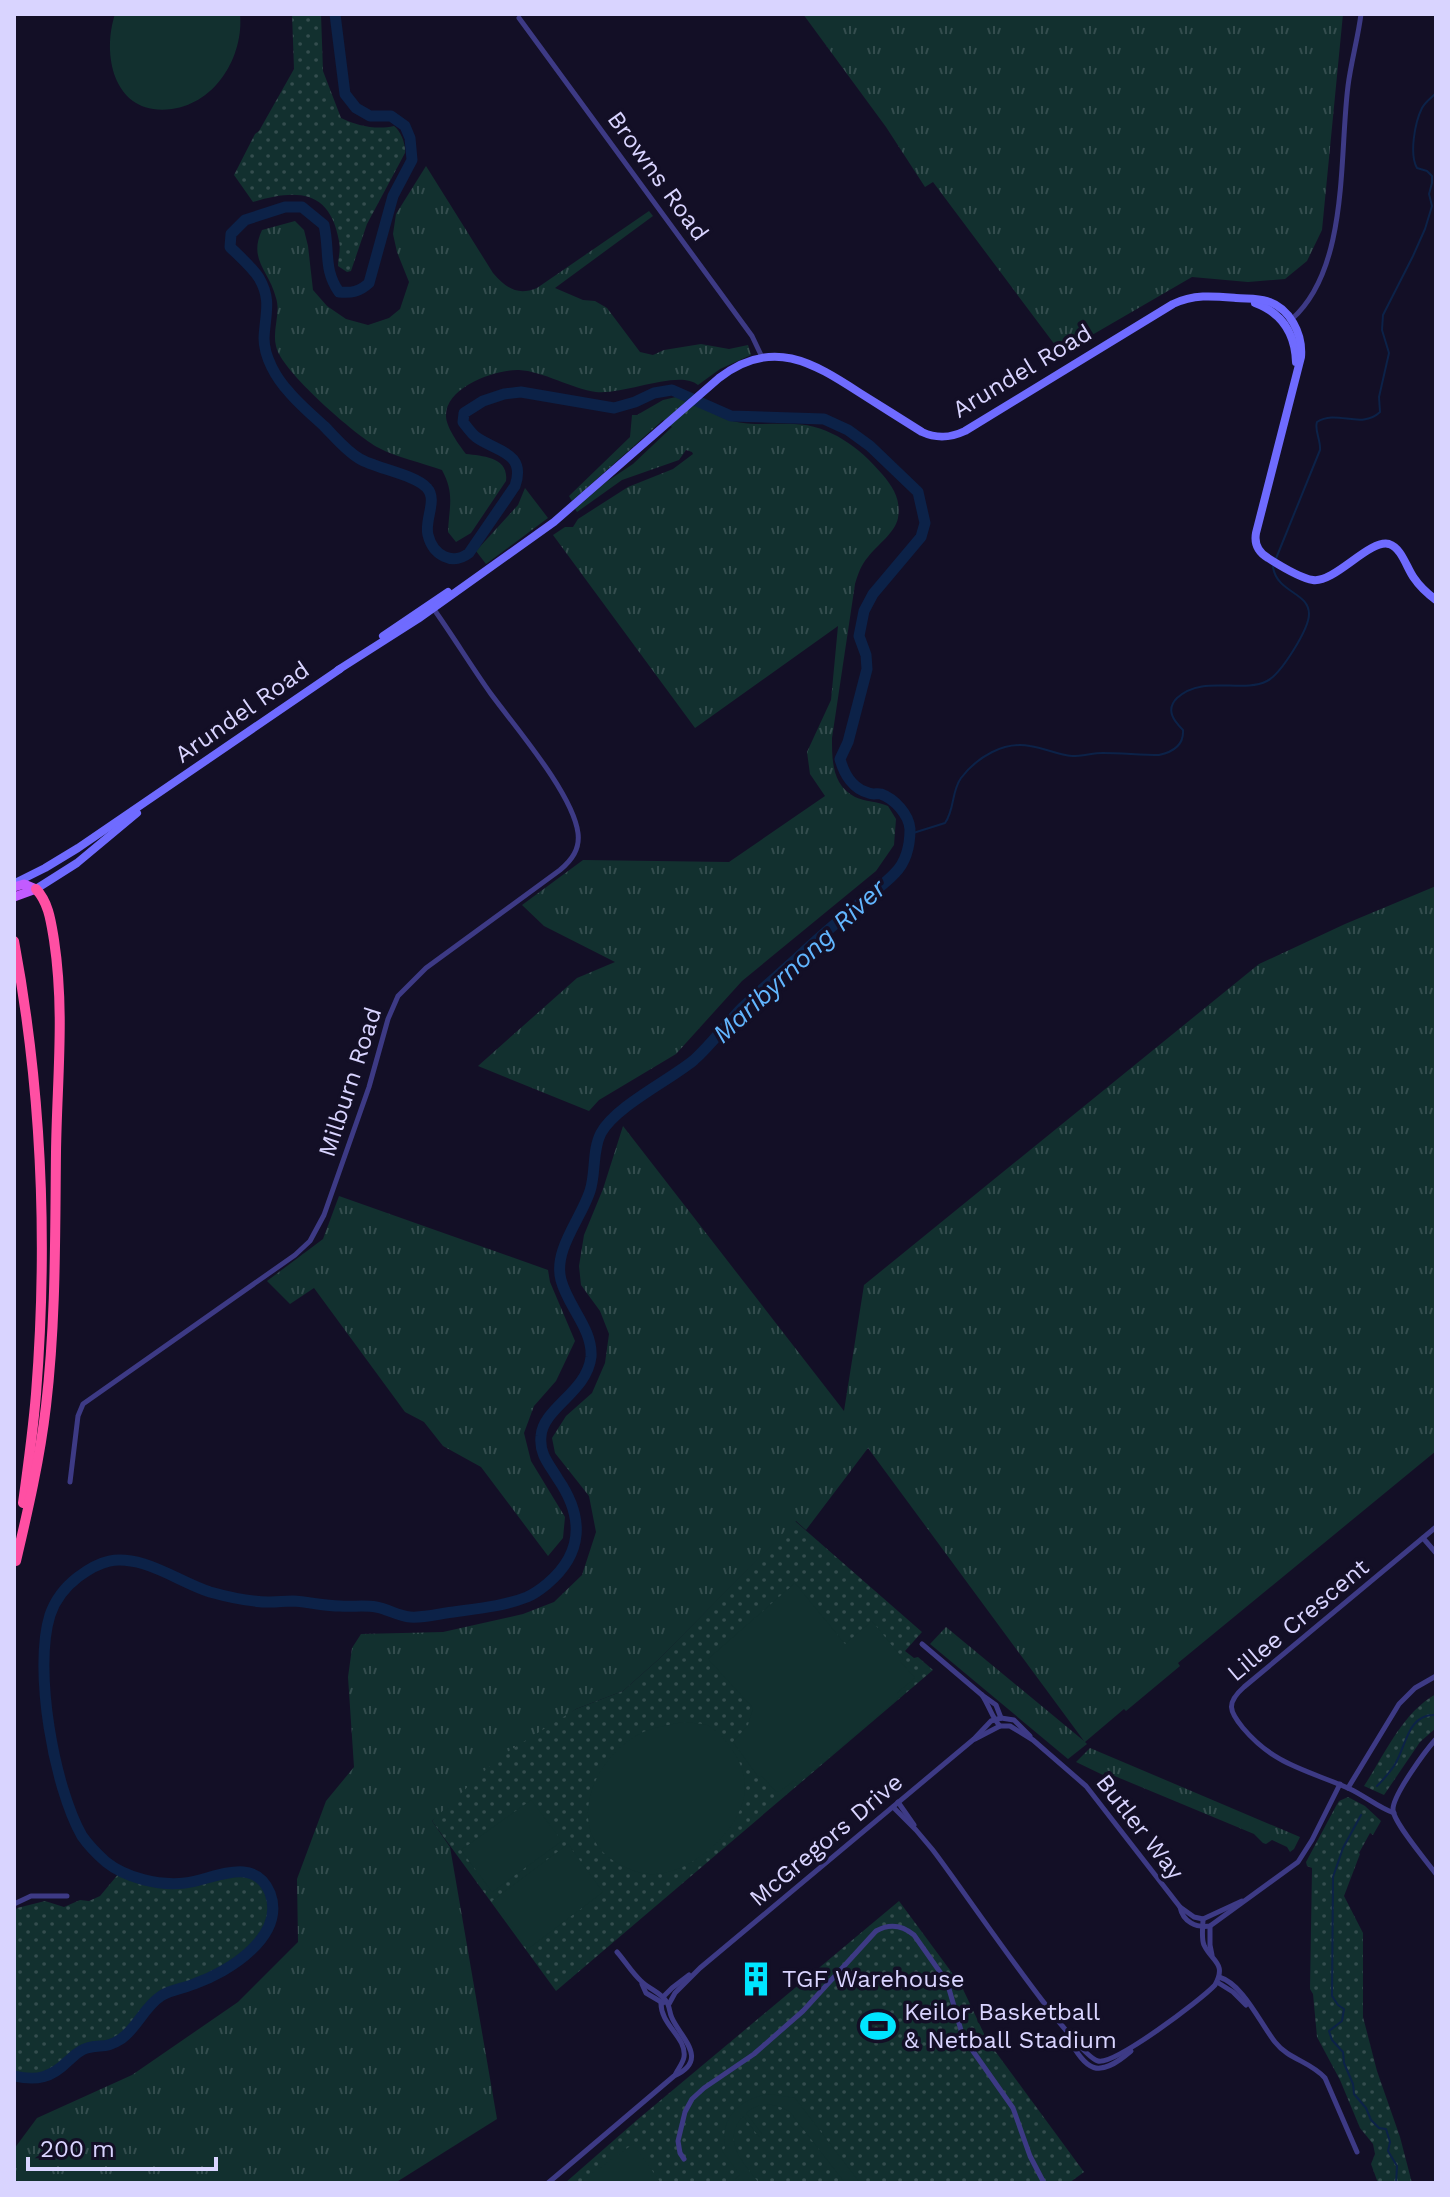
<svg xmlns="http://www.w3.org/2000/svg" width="1450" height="2197" font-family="'Work Sans',sans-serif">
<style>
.grass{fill:url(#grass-tufts)}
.park{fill:url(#park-dots)}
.garden{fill:#12302f}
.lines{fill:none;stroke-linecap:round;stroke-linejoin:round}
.stream{stroke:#0c2248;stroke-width:2}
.river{stroke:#0c2248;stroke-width:11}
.street{stroke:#3d3a85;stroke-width:5}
.secondary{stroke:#6f6bff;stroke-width:8}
.primary{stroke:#c25bff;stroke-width:9}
.highway{stroke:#ff4fa3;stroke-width:10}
.labels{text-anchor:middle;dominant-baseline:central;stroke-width:7;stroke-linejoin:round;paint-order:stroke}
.street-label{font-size:24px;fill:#d9d4ff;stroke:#130f26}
.poi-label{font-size:24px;fill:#d9d4ff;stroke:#130f26;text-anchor:start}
.water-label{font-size:26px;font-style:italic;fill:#62b6ff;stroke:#130f26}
</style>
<defs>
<pattern id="grass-tufts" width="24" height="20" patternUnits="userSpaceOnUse" patternTransform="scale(2)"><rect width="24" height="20" fill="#12302f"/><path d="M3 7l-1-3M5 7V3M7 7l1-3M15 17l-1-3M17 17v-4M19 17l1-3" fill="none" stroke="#344d4e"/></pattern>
<pattern id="park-dots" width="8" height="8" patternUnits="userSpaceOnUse" patternTransform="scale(2)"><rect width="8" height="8" fill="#12302f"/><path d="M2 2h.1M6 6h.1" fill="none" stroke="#344d4e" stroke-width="1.8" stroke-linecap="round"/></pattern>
</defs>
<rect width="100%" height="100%" fill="#130f26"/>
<g class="grass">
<path d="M803 14H1343L1322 230 1307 261 1285 279 1248 282 1192 277 1061 353 933 182 925 187 886 127Z"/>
<path d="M426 166 493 273C506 288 517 296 537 288L649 211 653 216 555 288 583 300 595 301 607 308 640 352 653 355 664 350 701 344 729 349 748 345 751 355 720 369 698 385C679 369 625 395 596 392 573 389 542 371 519 370 496 369 445 387 446 416 446 427 459 445 466 454 483 456 509 457 506 481L471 533 456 542 448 532C449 507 455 494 442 470 423 463 395 457 379 448 356 436 280 370 276 346 272 330 281 313 276 298 269 270 248 260 262 230L295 221 304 230 308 246 313 290 327 306 346 319 368 325 389 318 400 309 409 282 397 252 393 234 396 214Z"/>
<path d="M676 397C696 400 713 416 732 421 752 426 773 423 794 424 830 425 860 448 882 474 894 488 901 500 898 518 895 533 877 545 868 557 861 565 858 574 855 584L832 738C832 761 832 785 855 797 865 802 877 801 888 806L896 819 894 845 876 871 742 981 676 1054 599 1100 589 1111 478 1066 577 978 615 962 544 926 522 905 583 860 729 862 825 796 810 774 807 752 831 700 838 626 695 728 553 535 565 527H573L578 519 628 487 673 469 693 454 692 452 686 450 679 460 622 480 577 512 575 509 606 482 633 464 672 427 663 420 572 501 569 496 630 437 632 415H637L663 400Z"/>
<path d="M525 488 548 518 486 564 476 551 518 505Z"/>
<path d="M1436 886V1451L1178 1663 1180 1666 1126 1711 1124 1709 1085 1742 1087 1744 1068 1759 930 1644 946 1627 1084 1741 868 1448 806 1530 796 1521 659 1659 623 1691 576 1709 432 1821 450 1847 497 2119 395 2183H14V2149L37 2118 132 2075 238 2002 298 1942 297 1879 326 1801 354 1767 348 1677 352 1648 361 1634 443 1632 523 1614 554 1602 582 1575 596 1532 589 1496 555 1453 552 1438 566 1416 592 1393 605 1363 609 1334 600 1311 581 1285 579 1266 584 1235 603 1189 623 1126 844 1411 864 1285 1259 964 1345 924Z"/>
<path d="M339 1196 548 1270 550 1282 575 1341 556 1381 534 1406 524 1433 531 1461 565 1517 563 1538 548 1556 481 1467 443 1446 424 1422 405 1412 314 1288 290 1304 267 1281 323 1239Z"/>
<path d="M1090 1748 1300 1837 1294 1849 1290 1852 1287 1847 1272 1840 1266 1844 1263 1843 1254 1834 1105 1772 1103 1775 1076 1762Z"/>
</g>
<g class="park">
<path d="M292 14H321L323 71 341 118C357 126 377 130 394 126 401 131 406 145 405 153L367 224 351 271 347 272 338 266C338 258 341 250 339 241 330 189 296 189 253 202L234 175 255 134 259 131 294 69Z"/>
<path d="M795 1521 922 1632 905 1651 914 1658 918 1657 933 1670 556 1991 432 1821 499 1757 576 1709 623 1691 659 1659Z"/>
<path d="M1436 1694V1728L1420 1742 1384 1795 1364 1786C1385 1754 1402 1713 1436 1694Z"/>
<path d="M1348 1797 1365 1806 1381 1821 1373 1835 1370 1833 1359 1853 1360 1854 1344 1896 1363 1933V2017L1377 2071 1400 2137 1412 2183H1378L1371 2164 1375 2154 1373 2144 1360 2128 1340 2080 1317 2037 1313 1994 1310 1989 1312 1868 1307 1866 1306 1862 1336 1806 1339 1801Z"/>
<path d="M232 1871C254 1874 266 1876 271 1901 279 1941 227 1973 195 1984 185 1988 174 1988 165 1992 147 2003 140 2023 124 2037 118 2041 109 2047 102 2048 96 2048 90 2047 84 2049 76 2053 71 2059 65 2064 49 2079 34 2080 14 2076V1913L17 1908 45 1901 64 1907 80 1900 89 1901 100 1896 120 1872 156 1882 186 1883Z"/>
<path d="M899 1901 961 1985 987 2040 1084 2172 1069 2183H565L637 2120Z"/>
</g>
<g class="garden">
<path d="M115 14H240C244 56 216 103 172 109 115 117 101 57 115 14Z"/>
<path d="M795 1583 845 1644 872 1621 903 1659 900 1661 915 1678 897 1693 900 1697 798 1784 794 1781 780 1791 776 1792 762 1776 759 1778 733 1742 748 1725 753 1708 708 1659Z"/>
<path d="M683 1722C690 1723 700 1723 707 1725 718 1730 727 1742 733 1751 742 1764 747 1781 744 1797 737 1833 692 1872 656 1874 646 1875 636 1872 627 1868 560 1840 589 1759 641 1733 654 1727 669 1725 683 1722Z"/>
<path d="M531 1800 562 1841 492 1892 461 1850Z"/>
<path d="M568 1844 603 1892 528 1949 492 1901Z"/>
<path d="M770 2094 795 2098 860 2183H845L790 2112C775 2103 760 2101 746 2113L762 2134 759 2137 743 2116C721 2141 743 2162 759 2183H747L744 2181 743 2183H738L735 2179 740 2175 722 2151 725 2148C719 2118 741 2097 770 2094Z"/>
<path d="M633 2144 661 2183H579Z"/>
</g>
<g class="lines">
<g class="stream">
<path d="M1275 561 1320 450C1321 440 1314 430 1317 422 1337 409 1361 430 1380 412L1379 397 1389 353 1382 330 1383 315 1413 256 1425 229 1432 206 1429 194 1432 183V176L1427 171 1417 168C1409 154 1415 122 1422 108 1425 102 1431 98 1436 93"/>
<path d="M910 834 945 823C955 809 951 792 961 778 977 757 1004 741 1030 746 1045 748 1058 755 1072 756 1083 756 1093 753 1103 753 1122 753 1140 755 1159 755 1173 752 1184 745 1183 730 1174 721 1165 710 1177 698 1203 674 1242 694 1267 681 1281 674 1309 629 1309 614 1309 592 1277 593 1273 567"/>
<path d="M1377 1786C1383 1780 1389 1773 1394 1766 1406 1748 1407 1713 1436 1715"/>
<path d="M1361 1815 1343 1848 1333 1877 1332 1996 1338 2005 1344 2009 1342 2021 1329 2031 1332 2040 1343 2052 1344 2063 1353 2084 1354 2094 1366 2108 1371 2120 1379 2128 1386 2129 1390 2142 1388 2151 1397 2166 1396 2183"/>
</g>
<path class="river" d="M14 2076C37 2081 51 2078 68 2061 74 2056 79 2050 87 2048 101 2044 106 2049 121 2039 138 2027 144 2007 161 1996 172 1989 182 1989 194 1984 229 1972 286 1936 270 1893 254 1854 213 1880 185 1883 159 1886 126 1878 106 1862 97 1854 89 1846 82 1836 54 1787 33 1669 50 1615 55 1600 65 1587 78 1577 101 1560 116 1556 144 1564 167 1571 188 1585 210 1592 228 1597 251 1602 269 1602 282 1602 280 1601 293 1601 309 1602 325 1606 340 1606 352 1607 365 1605 376 1607 388 1609 398 1616 410 1617 422 1618 434 1615 446 1613 472 1609 502 1607 527 1597 534 1594 541 1589 547 1584 584 1553 584 1517 558 1479 549 1464 539 1454 541 1436 543 1408 587 1392 591 1357 593 1329 568 1307 561 1280 553 1250 581 1219 590 1191 596 1173 592 1150 601 1133 616 1106 670 1080 694 1060 712 1044 726 1024 743 1007 760 991 778 975 796 959 816 940 837 922 859 904 870 894 885 884 895 873 906 862 910 845 910 829 909 815 895 799 881 794 877 793 873 795 869 793 853 789 844 774 840 759L848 742 867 669 866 655 859 636 864 611 873 594 921 537 925 523 918 492 870 446 848 430 824 419 731 416 672 390 654 393 635 402 614 408 521 392 504 394 483 401 464 413 463 422C467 427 471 433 476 437 495 451 527 452 515 486L469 553C452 566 433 555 428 535 424 520 438 500 427 488 416 475 375 468 360 459 346 451 335 437 324 426 312 415 299 404 289 392 276 378 264 357 264 338 265 315 272 300 259 278 252 267 239 256 230 247L231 234 245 220 285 207H302L324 225C330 251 323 269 339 292 352 293 359 292 369 283L393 196 412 160 410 138 405 126 391 116H370L356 108 345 94 335 14"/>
<g class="street">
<path d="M519 18 752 336 762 357"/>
<path d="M1292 319C1349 268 1339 157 1348 86 1351 62 1358 38 1361 14"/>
<path d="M70 1482 78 1416 83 1404 295 1255 310 1241 324 1215 369 1087 388 1019 398 996 426 968 560 870C572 860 580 849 578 833 573 794 516 728 491 694 471 666 453 636 433 608"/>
<path d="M1423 1538 1436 1553"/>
<path d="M922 1644 982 1695 996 1705 1001 1718"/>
<path d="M982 1695C989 1705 992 1718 1000 1726H1010L1033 1740 1086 1786 1180 1907 1194 1917 1203 1919 1242 1901"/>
<path d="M1001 1718 1014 1720 1030 1736"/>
<path d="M975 1739 1000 1726"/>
<path d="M1436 1739C1426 1750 1392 1796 1393 1810 1394 1823 1427 1862 1436 1874"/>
<path d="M1348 1788 1399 1704 1415 1688 1436 1676"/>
<path d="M898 1802 914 1825"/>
<path d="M893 1807 916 1830 932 1849C956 1879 1074 2055 1098 2061 1115 2065 1201 2000 1215 1985 1227 1963 1212 1962 1204 1945 1201 1938 1203 1927 1203 1919"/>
<path d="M1394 1813C1379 1808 1365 1796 1350 1789 1308 1770 1275 1766 1243 1728 1229 1711 1226 1703 1244 1687L1436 1527"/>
<path d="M14 1904 31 1896H67"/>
<path d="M1180 1907C1183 1922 1196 1928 1210 1926L1298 1862 1312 1840 1340 1784"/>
<path d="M1210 1926V1945L1212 1955"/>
<path d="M1219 1977C1243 1984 1260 2023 1275 2042 1289 2060 1310 2061 1325 2078L1357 2152"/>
<path d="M1217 1982 1233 1992 1246 2005"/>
<path d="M642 1984 646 1993 663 2003"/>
<path d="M663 1997 672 1988 689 1975"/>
<path d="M661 2002C660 2025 687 2037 684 2057 683 2063 678 2069 675 2075"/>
<path d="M669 2004 675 1993 700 1968 974 1739 991 1721 1001 1718"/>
<path d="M1067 2036C1087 2071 1097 2080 1131 2051"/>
<path d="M684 2159 680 2153 678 2141 685 2112 692 2099 704 2088 754 2054 803 2011 876 1931C890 1923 902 1925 914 1935L947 1982 963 2037 1013 2108 1030 2156 1044 2183"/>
<path d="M548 2183 674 2076C710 2060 681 2038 672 2018 669 2012 670 2006 666 2001 660 1992 649 1989 641 1981 632 1973 625 1961 617 1952"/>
</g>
<g class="secondary">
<path d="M1255 303C1282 313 1295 333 1296 362"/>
<path d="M383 636 448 592"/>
<path d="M338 670 418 619 554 522 719 378C772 337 812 362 860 393 881 406 901 419 922 432 937 439 950 438 965 431L1173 304C1194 294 1213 296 1236 298 1246 299 1257 298 1267 301 1290 308 1303 334 1301 357L1256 533C1254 544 1258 552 1268 558 1279 565 1300 578 1313 580 1335 583 1369 539 1389 544 1402 548 1407 569 1414 578 1420 587 1428 594 1436 600"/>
<path d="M15 883 45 868 78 848 340 669"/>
<path d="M36 889 77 863 137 813"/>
</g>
<g class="primary">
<path d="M14 887 24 884 36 889"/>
<path d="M14 897 36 889"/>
</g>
<g class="highway">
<path d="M14 941C42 1091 48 1242 36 1394 33 1431 28 1467 23 1503"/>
<path d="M16 1561C28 1510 40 1458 46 1406 56 1321 55 1237 56 1152 57 1079 65 1013 54 940 51 922 49 903 36 889"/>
</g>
</g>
<defs>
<g id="building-bare" transform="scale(2.76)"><path d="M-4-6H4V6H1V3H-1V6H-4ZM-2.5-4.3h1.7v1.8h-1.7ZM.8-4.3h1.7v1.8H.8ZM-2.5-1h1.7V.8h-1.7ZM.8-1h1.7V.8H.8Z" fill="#00e5ff" stroke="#130f26" stroke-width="2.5" paint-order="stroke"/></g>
<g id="stadium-bare" transform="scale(2.76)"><path d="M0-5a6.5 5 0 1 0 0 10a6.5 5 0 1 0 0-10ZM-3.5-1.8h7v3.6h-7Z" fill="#00e5ff" stroke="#130f26" stroke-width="2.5" paint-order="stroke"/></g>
</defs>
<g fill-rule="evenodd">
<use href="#building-bare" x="756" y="1979"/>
<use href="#stadium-bare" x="878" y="2026"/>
</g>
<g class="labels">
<g class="street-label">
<text transform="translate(658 176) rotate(54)">Browns Road</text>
<text transform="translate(1022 371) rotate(-31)">Arundel Road</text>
<text transform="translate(242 712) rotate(-35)">Arundel Road</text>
<text transform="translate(350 1082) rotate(-72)">Milburn Road</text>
<text transform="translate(1298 1620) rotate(-40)">Lillee Crescent</text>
<text transform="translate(1140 1827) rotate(52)">Butler Way</text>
<text transform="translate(826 1840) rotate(-40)">McGregors Drive</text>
</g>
<g class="poi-label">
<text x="782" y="1979">TGF Warehouse</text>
<text x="904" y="2012">Keilor Basketball<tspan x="904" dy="28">&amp; Netball Stadium</tspan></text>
</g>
<g class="water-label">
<text transform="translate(799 961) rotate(-43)">Maribyrnong River</text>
</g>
</g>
<rect width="1450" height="2197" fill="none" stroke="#d9d4ff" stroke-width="32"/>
<path d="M28 2157v12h188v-12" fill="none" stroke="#d9d4ff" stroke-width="4"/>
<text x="40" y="2157" font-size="24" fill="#d9d4ff" stroke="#130f26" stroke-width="6" paint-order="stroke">200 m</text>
</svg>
